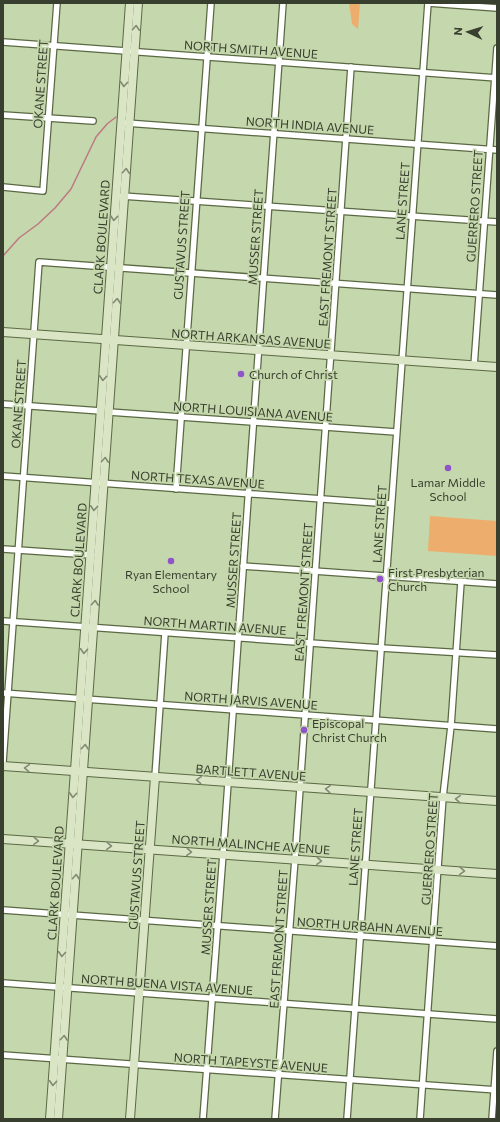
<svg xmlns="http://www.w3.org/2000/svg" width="500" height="1122" font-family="Commissioner,sans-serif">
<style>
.green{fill:#edae6d}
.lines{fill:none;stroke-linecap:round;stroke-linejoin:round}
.stream{stroke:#bc7983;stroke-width:1.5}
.street-casing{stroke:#5a6943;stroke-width:8}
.secondary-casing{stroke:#5a6943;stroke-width:10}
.street{stroke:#fff;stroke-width:5.5}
.secondary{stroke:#dae5c5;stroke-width:8}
.oneway{stroke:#818a72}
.poi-dot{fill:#9153c9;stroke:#c5d7ac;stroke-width:1.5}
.labels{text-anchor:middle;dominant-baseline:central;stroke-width:3.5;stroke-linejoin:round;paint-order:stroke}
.street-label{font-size:12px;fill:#383f2e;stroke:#c5d7ac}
.poi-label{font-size:12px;fill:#383f2e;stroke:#c5d7ac;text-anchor:start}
</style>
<rect width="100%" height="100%" fill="#c5d7ac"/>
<g class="green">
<path d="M349 3H360L358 29 352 24Z"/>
<path d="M430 516 497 521V556L428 551Z"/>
</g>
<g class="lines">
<path class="stream" d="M3 256 19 238 38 224 55 208 71 189 96 137 107 124 116 117"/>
<g class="street-casing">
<g id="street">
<path d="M428 3 497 8"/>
<path d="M3 42 497 78"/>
<path d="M3 115 93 121"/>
<path d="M126 123 497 150"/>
<path d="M3 187 43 191 57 3"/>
<path d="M122 196 497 222"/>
<path d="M474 366 497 48"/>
<path d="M3 404 101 411"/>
<path d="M109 412 396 432"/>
<path d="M3 476 391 504"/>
<path d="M176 489 211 3"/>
<path d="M3 549 92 555"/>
<path d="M243 566 497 584"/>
<path d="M3 621 381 648 497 655"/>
<path d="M3 693 497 729"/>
<path d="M3 762 39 262 497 295"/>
<path d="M155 777 165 633"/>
<path d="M3 910 497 946"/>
<path d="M3 983 497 1019"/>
<path d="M3 1055 497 1090"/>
<path d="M203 1119 223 854 283 3"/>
<path d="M275 1119 295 859 351 67"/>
<path d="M347 1119 428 3"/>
<path d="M420 1119 443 797 451 726 461 582"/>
<path d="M492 1119 497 1051"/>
</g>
</g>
<g class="secondary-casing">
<g id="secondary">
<path d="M3 332 497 367"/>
<path d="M3 766 497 801"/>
<path d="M3 839 497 874"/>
<path d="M50 1119 130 3"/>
<path d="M58 1119 138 3"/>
<path d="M130 1119 155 777"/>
</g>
</g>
<use href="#street" class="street"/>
<use href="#secondary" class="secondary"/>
</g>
<defs><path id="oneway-chevron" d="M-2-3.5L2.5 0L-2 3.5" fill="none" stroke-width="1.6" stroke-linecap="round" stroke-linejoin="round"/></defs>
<g class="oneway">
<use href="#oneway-chevron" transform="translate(136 28) rotate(-86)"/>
<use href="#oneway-chevron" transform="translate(124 84) rotate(94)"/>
<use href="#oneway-chevron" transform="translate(126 171) rotate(-86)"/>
<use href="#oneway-chevron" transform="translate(114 218) rotate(94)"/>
<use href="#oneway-chevron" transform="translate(117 301) rotate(-86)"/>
<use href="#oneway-chevron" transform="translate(103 378) rotate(94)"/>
<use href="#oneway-chevron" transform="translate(105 460) rotate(-86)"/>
<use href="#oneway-chevron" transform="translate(94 508) rotate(94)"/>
<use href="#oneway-chevron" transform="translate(95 603) rotate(-86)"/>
<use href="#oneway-chevron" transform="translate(84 651) rotate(94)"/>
<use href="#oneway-chevron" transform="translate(85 747) rotate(-86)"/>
<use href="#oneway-chevron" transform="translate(27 768) rotate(-176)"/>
<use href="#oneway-chevron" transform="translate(199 780) rotate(-176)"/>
<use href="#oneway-chevron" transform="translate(328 789) rotate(-176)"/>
<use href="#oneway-chevron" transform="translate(73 795) rotate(94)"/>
<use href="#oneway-chevron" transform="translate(458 799) rotate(-176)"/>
<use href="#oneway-chevron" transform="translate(36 841) rotate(4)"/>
<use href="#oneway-chevron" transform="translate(109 846) rotate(4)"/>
<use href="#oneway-chevron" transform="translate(189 852) rotate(4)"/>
<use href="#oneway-chevron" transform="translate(319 861) rotate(4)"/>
<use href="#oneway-chevron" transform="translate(462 871) rotate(4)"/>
<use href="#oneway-chevron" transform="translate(76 877) rotate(-86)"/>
<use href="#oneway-chevron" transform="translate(62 954) rotate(94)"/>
<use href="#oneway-chevron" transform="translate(64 1038) rotate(-86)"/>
<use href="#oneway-chevron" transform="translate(53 1083) rotate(94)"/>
</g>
<g class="poi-dot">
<circle cx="241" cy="374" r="4"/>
<circle cx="448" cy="468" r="4"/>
<circle cx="171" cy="561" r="4"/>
<circle cx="380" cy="579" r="4"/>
<circle cx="304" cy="730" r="4"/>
</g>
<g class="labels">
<g class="street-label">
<text transform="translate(251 49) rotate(4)">NORTH SMITH AVENUE</text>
<text transform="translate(40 84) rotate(-86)">OKANE STREET</text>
<text transform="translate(310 125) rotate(4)">NORTH INDIA AVENUE</text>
<text transform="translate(402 201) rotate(-86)">LANE STREET</text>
<text transform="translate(474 206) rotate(-86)">GUERRERO STREET</text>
<text transform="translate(101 237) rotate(-86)">CLARK BOULEVARD</text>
<text transform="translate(255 237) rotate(-86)">MUSSER STREET</text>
<text transform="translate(181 245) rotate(-86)">GUSTAVUS STREET</text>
<text transform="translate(327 257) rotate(-86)">EAST FREMONT STREET</text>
<text transform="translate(251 338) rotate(4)">NORTH ARKANSAS AVENUE</text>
<text transform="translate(18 404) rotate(-86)">OKANE STREET</text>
<text transform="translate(253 411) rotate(4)">NORTH LOUISIANA AVENUE</text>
<text transform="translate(198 479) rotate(4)">NORTH TEXAS AVENUE</text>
<text transform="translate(379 524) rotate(-86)">LANE STREET</text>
<text transform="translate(78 560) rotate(-86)">CLARK BOULEVARD</text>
<text transform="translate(233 560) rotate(-86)">MUSSER STREET</text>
<text transform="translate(303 592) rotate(-86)">EAST FREMONT STREET</text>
<text transform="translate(215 625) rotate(4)">NORTH MARTIN AVENUE</text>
<text transform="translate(251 700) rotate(4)">NORTH JARVIS AVENUE</text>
<text transform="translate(251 772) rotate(4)">BARTLETT AVENUE</text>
<text transform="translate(251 844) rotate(4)">NORTH MALINCHE AVENUE</text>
<text transform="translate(355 847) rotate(-86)">LANE STREET</text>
<text transform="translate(429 849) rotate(-86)">GUERRERO STREET</text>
<text transform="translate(136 875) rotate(-86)">GUSTAVUS STREET</text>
<text transform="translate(55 883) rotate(-86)">CLARK BOULEVARD</text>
<text transform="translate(208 907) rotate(-86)">MUSSER STREET</text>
<text transform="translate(370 926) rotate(4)">NORTH URBAHN AVENUE</text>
<text transform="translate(278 939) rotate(-86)">EAST FREMONT STREET</text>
<text transform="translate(167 984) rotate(4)">NORTH BUENA VISTA AVENUE</text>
<text transform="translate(251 1062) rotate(4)">NORTH TAPEYSTE AVENUE</text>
</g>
<g class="poi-label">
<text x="249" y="374">Church of Christ</text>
<text x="448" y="482" text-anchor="middle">Lamar Middle<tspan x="448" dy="14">School</tspan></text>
<text x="388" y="572">First Presbyterian<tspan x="388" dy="14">Church</tspan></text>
<text x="171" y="574" text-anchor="middle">Ryan Elementary<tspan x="171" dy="14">School</tspan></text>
<text x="312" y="723">Episcopal<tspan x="312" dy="14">Christ Church</tspan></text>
</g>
</g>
<rect width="500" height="1122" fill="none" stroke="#383f2e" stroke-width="8"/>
<g transform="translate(468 32) rotate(274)" stroke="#c5d7ac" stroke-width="3" paint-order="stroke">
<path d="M0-3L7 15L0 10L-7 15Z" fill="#383f2e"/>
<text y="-6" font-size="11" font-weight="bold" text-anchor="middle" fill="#383f2e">N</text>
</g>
</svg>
